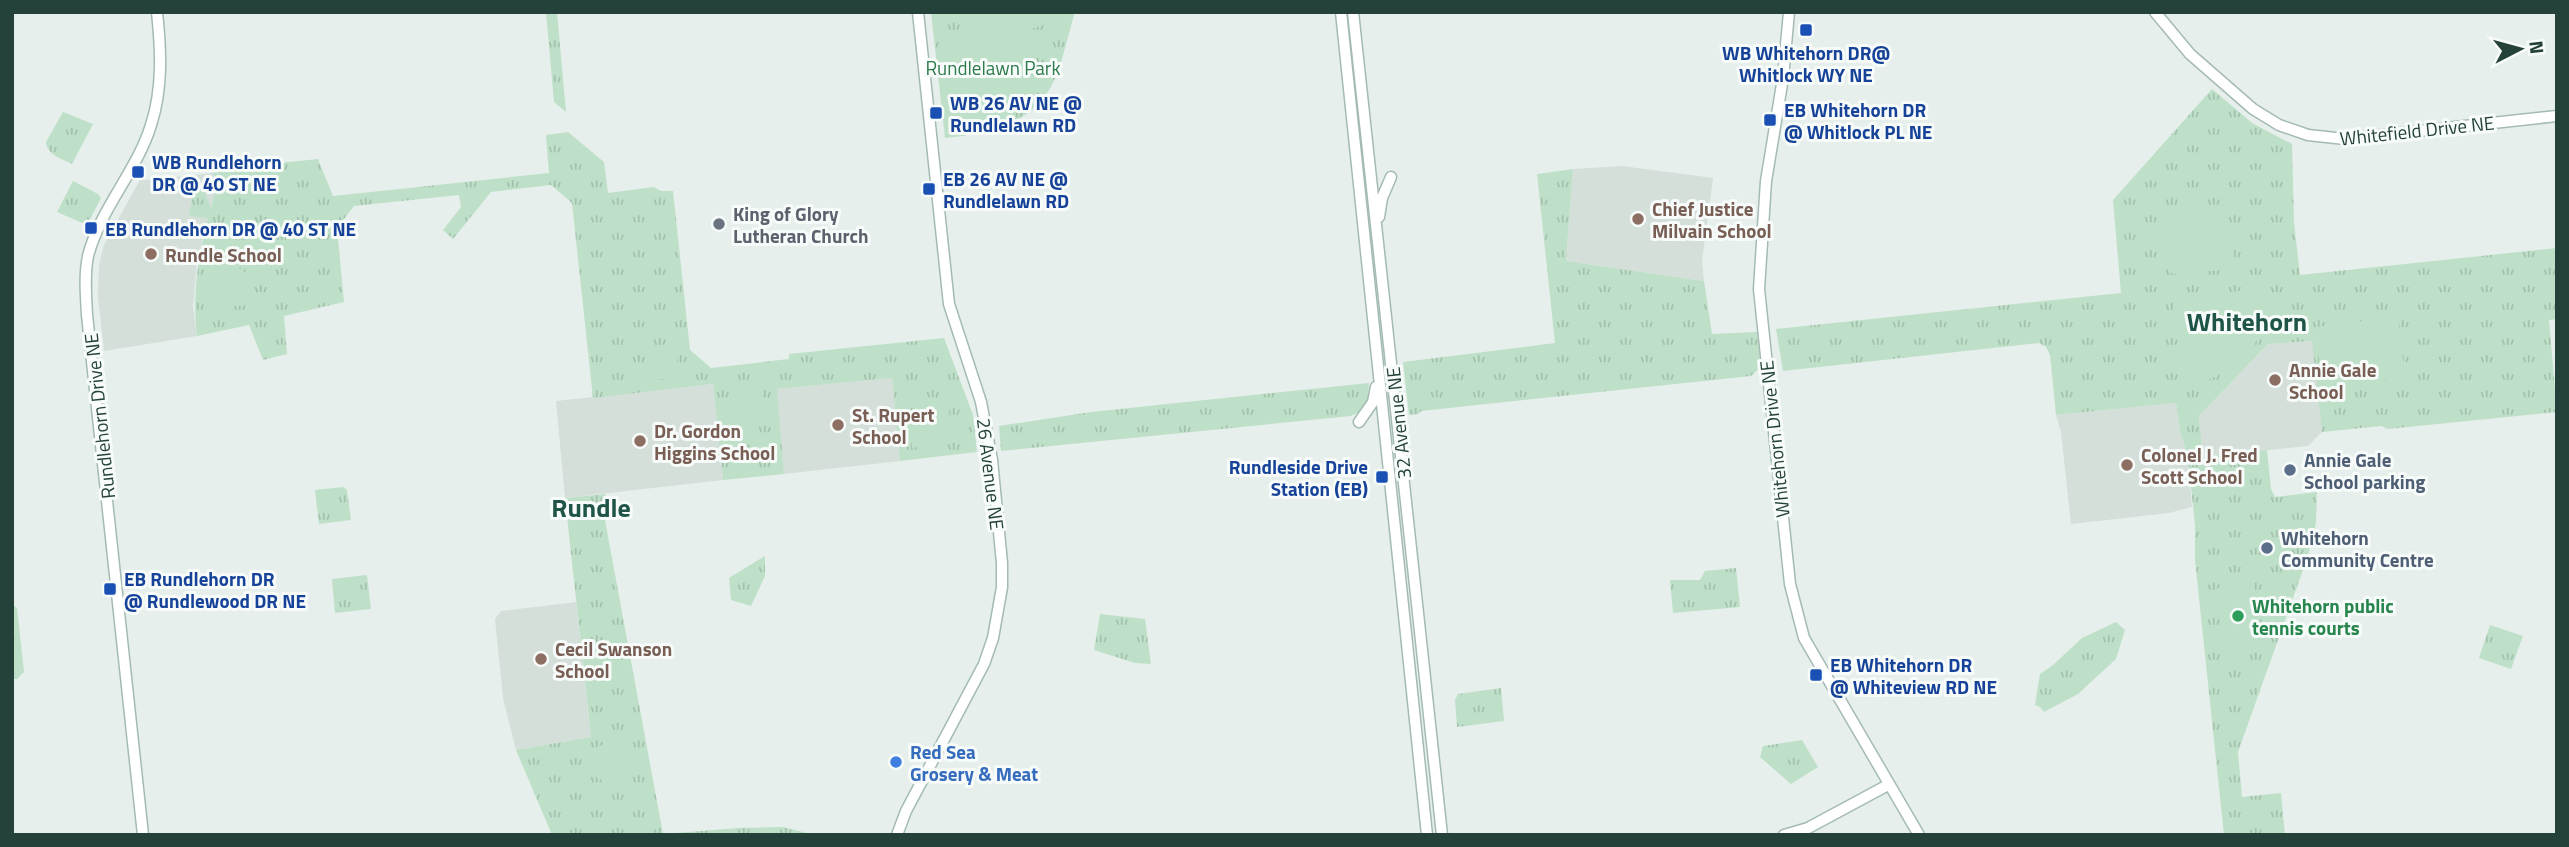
<svg xmlns="http://www.w3.org/2000/svg" width="2569" height="847" font-family="'Titillium Web',sans-serif">
<style>
.built{fill:#d4dfda}
.grass{fill:url(#grass-tufts)}
.pitch{fill:#bfe0c8}
.lines{fill:none;stroke-linecap:round;stroke-linejoin:round}
.secondary-casing{stroke:#a4bbb3;stroke-width:13}
.secondary{stroke:#fff;stroke-width:10}
.transit-dot{fill:#1a4fb4;stroke:#f7fbf9;stroke-width:2.5}
.education-dot{fill:#8d6e63;stroke:#f7fbf9;stroke-width:2.5}
.worship-dot{fill:#6b7280;stroke:#f7fbf9;stroke-width:2.5}
.service-dot{fill:#5c6f8a;stroke:#f7fbf9;stroke-width:2.5}
.leisure-dot{fill:#2e9e5b;stroke:#f7fbf9;stroke-width:2.5}
.shop-dot{fill:#3f7fe0;stroke:#f7fbf9;stroke-width:2.5}
.labels{text-anchor:middle;dominant-baseline:central;stroke-width:6;stroke-linejoin:round;paint-order:stroke}
.transit-label{font-size:19px;font-weight:bold;fill:#164399;stroke:#f7fbf9;text-anchor:start}
.park-label{font-size:19px;fill:#2d7a4b;stroke:#f7fbf9}
.street-label{font-size:19px;fill:#24423a;stroke:#f7fbf9}
.education-label{font-size:19px;font-weight:bold;fill:#785e54;stroke:#f7fbf9;text-anchor:start}
.worship-label{font-size:19px;font-weight:bold;fill:#5b616d;stroke:#f7fbf9;text-anchor:start}
.service-label{font-size:19px;font-weight:bold;fill:#4e5e75;stroke:#f7fbf9;text-anchor:start}
.leisure-label{font-size:19px;font-weight:bold;fill:#27864d;stroke:#f7fbf9;text-anchor:start}
.shop-label{font-size:19px;font-weight:bold;fill:#366cbe;stroke:#f7fbf9;text-anchor:start}
.district-label{font-size:26px;font-weight:bold;fill:#1f5548;stroke:#f7fbf9}
</style>
<defs>
<pattern id="grass-tufts" width="24" height="20" patternUnits="userSpaceOnUse" patternTransform="scale(1.75)"><rect width="24" height="20" fill="#bfe0c8"/><path d="M3 7l-1-3M5 7V3M7 7l1-3M15 17l-1-3M17 17v-4M19 17l1-3" fill="none" stroke="#a4c1ad"/></pattern>
</defs>
<rect width="100%" height="100%" fill="#e6efeb"/>
<g class="built">
<path d="M1622 166 1713 178 1702 261 1704 281 1566 261 1573 169Z"/>
<path d="M213 173 215 191 197 262 193 306 197 336 104 351 98 296 99 265 104 245 141 178 145 180Z"/>
<path d="M2313 341 2322 432 2308 446 2203 457 2199 416 2268 344Z"/>
<path d="M892 378 900 461 784 474 776 389Z"/>
<path d="M713 384 723 480 565 498 556 401Z"/>
<path d="M2176 403 2180 431 2188 458 2192 507 2169 513 2071 524 2061 432 2056 415Z"/>
<path d="M576 602 591 737 516 750 503 698 495 619 501 611Z"/>
</g>
<g class="grass">
<path d="M546 12H557L566 112 554 102Z"/>
<path d="M931 12H1075C1068 34 1061 72 1049 90 1027 126 984 134 945 138Z"/>
<path d="M2212 89 2252 123 2292 144 2294 222 2300 275 2557 248V319L2549 320 2557 412 2388 429 2381 426 2322 432 2312 341 2268 344 2199 416 2203 457 2267 450 2271 489 2275 497 2317 492 2316 523 2308 556 2238 752 2242 797 2281 793 2285 835H2224L2195 560V525L2188 458 2180 431 2176 403 2056 415 2050 355 2046 347 2039 343 1783 371 1776 329 2121 293 2113 200Z"/>
<path d="M63 112 93 124 72 164C62 159 47 155 46 142Z"/>
<path d="M568 132 604 162 608 193 654 187 661 191H673L690 350 711 368 789 359V354L944 338 973 415 977 452 900 461 892 378 777 389 784 474 723 480 713 384 593 398 572 203 551 185 491 192 453 239 443 230 461 207 459 195 354 206 337 228 344 302 284 316 287 354 263 360 249 325 197 336C192 294 198 258 208 218L189 216 193 194 199 188H203L211 208 215 191 213 173 262 167 261 159 269 164 318 159 333 196 549 173 546 135Z"/>
<path d="M1573 169 1566 261 1704 281 1712 334 1757 332 1761 367 1751 376 1421 411 1418 414 1409 415 1403 362 1555 343 1537 174Z"/>
<path d="M73 181 98 194 101 198 87 225 57 212Z"/>
<path d="M1369 383 1368 399 1365 409 1351 416 1001 451 999 426 1091 412Z"/>
<path d="M343 487 347 490 351 520 319 524 315 490Z"/>
<path d="M606 494 602 502 607 531 663 834 738 828 783 827 815 835H552L516 750 591 737 565 498Z"/>
<path d="M765 556V576L751 606 731 600 729 578Z"/>
<path d="M1736 568 1740 607 1673 613 1670 580H1700L1705 571Z"/>
<path d="M367 575 371 609 335 613 332 579Z"/>
<path d="M12 604 17 608 24 672 17 679H12Z"/>
<path d="M1100 614 1145 619 1151 664 1135 663 1094 650Z"/>
<path d="M2116 622 2125 630 2116 659 2078 694 2044 712 2040 707 2035 705 2040 674 2053 665 2082 638Z"/>
<path d="M2490 625 2523 636 2511 669 2479 658Z"/>
<path d="M1501 688 1504 721 1457 727 1455 700 1458 694Z"/>
<path d="M1802 740 1818 767 1791 784 1760 757 1763 746Z"/>
</g>
<g class="pitch">
<path d="M952 12H1051L1050 22C1017 37 979 37 952 12Z"/>
<path d="M1033 32C1041 76 1034 114 986 129 977 132 964 131 954 132L943 43Z"/>
<path d="M2187 207C2226 220 2231 229 2236 269L2174 274 2169 271 2164 210Z"/>
<path d="M224 267H237L248 274 253 289V305L218 307 213 304 210 269Z"/>
<path d="M2262 288C2263 297 2266 307 2266 315 2265 320 2262 326 2261 331 2248 365 2219 378 2186 386L2172 310 2181 299Z"/>
<path d="M2398 317 2405 377 2322 387 2315 327Z"/>
<path d="M675 344 679 377 646 381C641 352 646 347 675 344Z"/>
<path d="M761 390 765 426 735 429 732 393Z"/>
<path d="M948 403 953 442 912 448C908 413 914 407 948 403Z"/>
<path d="M2254 584 2260 645 2223 649 2217 588Z"/>
<path d="M620 739 630 776C600 785 592 783 584 751Z"/>
</g>
<g class="lines">
<g class="secondary-casing">
<g id="secondary">
<path d="M1341 12 1427 835"/>
<path d="M1353 12 1442 835"/>
<path d="M1789 12 1783 78 1766 181 1759 289 1790 584 1804 638 1919 835"/>
<path d="M2155 12 2190 54 2253 109 2279 125 2308 135 2345 139 2557 116"/>
<path d="M1379 217 1382 198 1391 177"/>
<path d="M1359 422 1373 402 1376 387"/>
<path d="M143 835 87 315C86 296 84 275 88 256 100 209 137 171 151 125 163 88 161 50 157 12"/>
<path d="M897 835 906 811 984 664 993 638 1002 587V563L992 460 981 402 949 304 918 12"/>
<path d="M1784 835 1808 828 1888 785"/>
</g>
</g>
<use href="#secondary" class="secondary"/>
</g>
<g class="transit-dot">
<rect x="1799" y="23" width="14" height="14" rx="3.5"/>
<rect x="929" y="106" width="14" height="14" rx="3.5"/>
<rect x="1763" y="113" width="14" height="14" rx="3.5"/>
<rect x="131" y="165" width="14" height="14" rx="3.5"/>
<rect x="922" y="182" width="14" height="14" rx="3.5"/>
<rect x="84" y="221" width="14" height="14" rx="3.5"/>
<rect x="1375" y="470" width="14" height="14" rx="3.5"/>
<rect x="103" y="582" width="14" height="14" rx="3.5"/>
<rect x="1809" y="668" width="14" height="14" rx="3.5"/>
</g>
<g class="education-dot">
<circle cx="1638" cy="219" r="7"/>
<circle cx="151" cy="254" r="7"/>
<circle cx="2275" cy="380" r="7"/>
<circle cx="838" cy="425" r="7"/>
<circle cx="640" cy="441" r="7"/>
<circle cx="2127" cy="465" r="7"/>
<circle cx="541" cy="659" r="7"/>
</g>
<circle class="worship-dot" cx="719" cy="224" r="7"/>
<g class="service-dot">
<circle cx="2290" cy="470" r="7"/>
<circle cx="2267" cy="548" r="7"/>
</g>
<circle class="leisure-dot" cx="2238" cy="616" r="7"/>
<circle class="shop-dot" cx="896" cy="762" r="7"/>
<g class="labels">
<g class="transit-label">
<text x="1806" y="52" text-anchor="middle">WB Whitehorn DR@<tspan x="1806" dy="22">Whitlock WY NE</tspan></text>
<text x="950" y="102">WB 26 AV NE @<tspan x="950" dy="22">Rundlelawn RD</tspan></text>
<text x="1784" y="109">EB Whitehorn DR<tspan x="1784" dy="22">@ Whitlock PL NE</tspan></text>
<text x="152" y="161">WB Rundlehorn<tspan x="152" dy="22">DR @ 40 ST NE</tspan></text>
<text x="943" y="178">EB 26 AV NE @<tspan x="943" dy="22">Rundlelawn RD</tspan></text>
<text x="105" y="228">EB Rundlehorn DR @ 40 ST NE</text>
<text x="1368" y="466" text-anchor="end">Rundleside Drive<tspan x="1368" dy="22">Station (EB)</tspan></text>
<text x="124" y="578">EB Rundlehorn DR<tspan x="124" dy="22">@ Rundlewood DR NE</tspan></text>
<text x="1830" y="664">EB Whitehorn DR<tspan x="1830" dy="22">@ Whiteview RD NE</tspan></text>
</g>
<g class="park-label">
<text x="993" y="67">Rundlelawn Park</text>
</g>
<g class="street-label">
<text transform="translate(2417 130) rotate(-6)">Whitefield Drive NE</text>
<text transform="translate(99 416) rotate(-96)">Rundlehorn Drive NE</text>
<text transform="translate(1398 423) rotate(-96)">32 Avenue NE</text>
<text transform="translate(1774 439) rotate(-96)">Whitehorn Drive NE</text>
<text transform="translate(991 474) rotate(83)">26 Avenue NE</text>
</g>
<g class="education-label">
<text x="1652" y="208">Chief Justice<tspan x="1652" dy="22">Milvain School</tspan></text>
<text x="165" y="254">Rundle School</text>
<text x="2289" y="369">Annie Gale<tspan x="2289" dy="22">School</tspan></text>
<text x="852" y="414">St. Rupert<tspan x="852" dy="22">School</tspan></text>
<text x="654" y="430">Dr. Gordon<tspan x="654" dy="22">Higgins School</tspan></text>
<text x="2141" y="454">Colonel J. Fred<tspan x="2141" dy="22">Scott School</tspan></text>
<text x="555" y="648">Cecil Swanson<tspan x="555" dy="22">School</tspan></text>
</g>
<g class="worship-label">
<text x="733" y="213">King of Glory<tspan x="733" dy="22">Lutheran Church</tspan></text>
</g>
<g class="service-label">
<text x="2304" y="459">Annie Gale<tspan x="2304" dy="22">School parking</tspan></text>
<text x="2281" y="537">Whitehorn<tspan x="2281" dy="22">Community Centre</tspan></text>
</g>
<g class="leisure-label">
<text x="2252" y="605">Whitehorn public<tspan x="2252" dy="22">tennis courts</tspan></text>
</g>
<g class="shop-label">
<text x="910" y="751">Red Sea<tspan x="910" dy="22">Grosery &amp; Meat</tspan></text>
</g>
<g class="district-label">
<text x="2247" y="321">Whitehorn</text>
<text x="591" y="507">Rundle</text>
</g>
</g>
<rect width="2569" height="847" fill="none" stroke="#24423a" stroke-width="28"/>
<g transform="translate(2520 49) rotate(84)" stroke="#f7fbf9" stroke-width="5" paint-order="stroke">
<path d="M0-5L12 26L0 18L-12 26Z" fill="#24423a"/>
<text y="-10" font-size="19" font-weight="bold" text-anchor="middle" fill="#24423a">N</text>
</g>
</svg>
